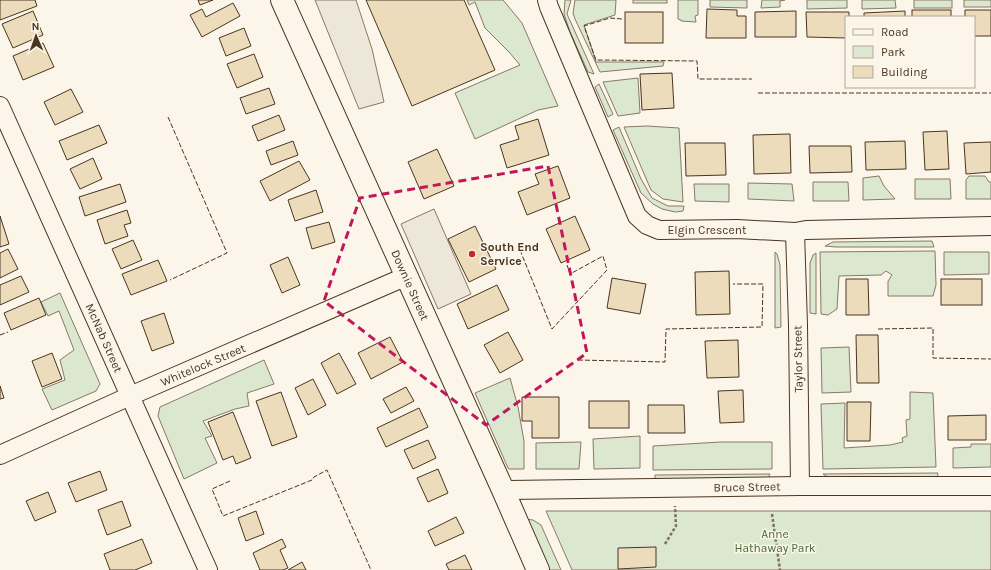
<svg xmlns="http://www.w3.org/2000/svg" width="991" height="570" font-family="Karla,sans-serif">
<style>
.green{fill:#dce7d0;stroke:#887966}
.parking{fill:#ede7d9;stroke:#887966}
.building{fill:#ecdcbc;stroke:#4a3520}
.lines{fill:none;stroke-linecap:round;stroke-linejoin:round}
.street-casing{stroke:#4a3520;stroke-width:20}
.secondary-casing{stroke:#4a3520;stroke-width:24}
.path{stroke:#7f6f5c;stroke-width:2.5;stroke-dasharray:3 2;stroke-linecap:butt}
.street{stroke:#fbf6e9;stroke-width:18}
.secondary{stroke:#fbf6e9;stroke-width:22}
.fence{stroke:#4a3520;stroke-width:1;stroke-dasharray:5 2;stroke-linecap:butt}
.marked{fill:none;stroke:#c2185b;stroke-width:3;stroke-dasharray:8 5;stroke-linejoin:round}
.poi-dot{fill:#c62828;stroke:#fbf6e9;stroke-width:1.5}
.labels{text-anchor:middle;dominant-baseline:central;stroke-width:3;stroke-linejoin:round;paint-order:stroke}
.street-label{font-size:12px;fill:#4a3520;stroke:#fbf6e9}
.poi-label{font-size:12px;font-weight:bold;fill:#4a3520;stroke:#fbf6e9;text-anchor:start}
.park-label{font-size:12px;fill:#436837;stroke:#fbf6e9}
</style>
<rect width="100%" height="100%" fill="#fbf6e9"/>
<g class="green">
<path d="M467 0H503L522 23 558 106 538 110 475 139 455 93 520 65 509 52 485 28 475 2 469 5Z"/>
<path d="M565 0H571L567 14 594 74 588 72 570 32 564 14Z"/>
<path d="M575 0H616L615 15 584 25 596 62H664L663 66 600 72 575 19 573 13Z"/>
<rect x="633" y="0" width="34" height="3"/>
<path d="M678 0H698V15L695 16 696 22 681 21V20L678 19Z"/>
<path d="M710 0H747V8L710 7Z"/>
<path d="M762 0H785L780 1V7L761 8Z"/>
<path d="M807 0H847V8L807 9Z"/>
<path d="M862 0H895L896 8 862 9Z"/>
<rect x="914" y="0" width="38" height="8"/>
<rect x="964" y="0" width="27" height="7"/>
<path d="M638 78 640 113 618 116 603 82Z"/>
<path d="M599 84 613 114 608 117 595 87Z"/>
<path d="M647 126 679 128 683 202 663 199 651 190 624 127Z"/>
<path d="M619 127 641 179 652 198 668 206H684L683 211 675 212 662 209 653 204 641 193 613 130Z"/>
<path d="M879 176 884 186 895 199 863 200V178Z"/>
<path d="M969 176H985L989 182H991V199H966V180Z"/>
<path d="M915 179H950L951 199H915Z"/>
<path d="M813 182H848L849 201H813Z"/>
<path d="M748 183 792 184 794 201 748 199Z"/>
<path d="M694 184H729V202L695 201Z"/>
<path d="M932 241 934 247H836L825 246 833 242Z"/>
<path d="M935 251 936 285 933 296H888V281L892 275 886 271 881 275 839 276 837 309 828 315 821 314 820 252Z"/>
<path d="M775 252 777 254 780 265 781 327 775 328Z"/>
<path d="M944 252H989V274L944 275Z"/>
<path d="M816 253V314L810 313V263L813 255Z"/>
<path d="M60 293 100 384 96 391 52 410 42 389 65 380 60 360 74 350 59 311 48 316 41 302Z"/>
<path d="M849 347 851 392 822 393 821 348Z"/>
<path d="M264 360 274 384 247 393 249 406 235 409 203 421 212 436 205 438 217 463 184 479 158 416 160 407Z"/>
<path d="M510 378 518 407 524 441V469H509L508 468 475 393Z"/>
<path d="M910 392 933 393 936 467 823 469 821 404 845 403 844 448 890 445 903 442 902 438 907 436 906 420 910 419Z"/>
<path d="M640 436V468L594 469 593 439Z"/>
<path d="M581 442 579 469H536V443Z"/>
<path d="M721 442H772V469L653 470V446Z"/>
<path d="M971 444H991V467L953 468V448L971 447Z"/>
<path d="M938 473 937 479H831L823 474Z"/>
<path d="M770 474 768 478 655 482V475Z"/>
<path d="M546 511H991V570H572Z"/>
<path d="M525 519 533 520 541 525 561 570H545Z"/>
</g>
<g class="parking">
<path d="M315 0H356L372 49 384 102 359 109Z"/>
<path d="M434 209 471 294 438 309 401 224Z"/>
</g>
<g class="building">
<path d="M0 0H35L37 6 0 20Z"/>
<path d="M198 0H213L200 5Z"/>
<path d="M366 0H464L495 70 412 106Z"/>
<path d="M233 3 240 16 202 37 190 15 202 9 206 17Z"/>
<path d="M707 9 737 10V16H746V38H706Z"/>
<rect x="912" y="10" width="39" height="7"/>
<path d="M965 10H991V36H974V17H965Z"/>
<path d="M33 11 43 35 13 48 2 24Z"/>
<path d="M796 11V37H755V12Z"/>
<path d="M905 11V17H864V13Z"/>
<rect x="625" y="12" width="38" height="31"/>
<path d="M806 12H849V17H846V38L807 37Z"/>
<path d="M244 28 251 46 226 56 219 38Z"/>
<path d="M43 43 54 67 23 80 13 56Z"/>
<path d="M254 54 263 77 237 88 227 64Z"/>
<path d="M672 73 674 108 642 110 640 74Z"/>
<path d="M269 88 275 104 246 114 240 98Z"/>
<path d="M71 89 83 112 55 125 44 102Z"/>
<path d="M279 115 285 130 258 141 252 126Z"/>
<path d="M538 119 549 155 507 168 500 145 519 139 515 126Z"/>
<path d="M99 125 107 143 67 160 59 141Z"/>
<path d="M947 131 949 169 925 170 923 132Z"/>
<path d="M790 134 791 173 754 174 753 135Z"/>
<path d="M293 141 298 155 271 165 266 151Z"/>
<path d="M905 141 906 169 866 170 865 142Z"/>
<path d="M991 142V172L966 174 964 143Z"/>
<path d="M685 143H725L726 175 686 176Z"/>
<path d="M809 146H851L852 172 810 173Z"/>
<path d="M437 149 454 186 424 199 408 162Z"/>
<path d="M93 158 102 179 80 189 70 169Z"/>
<path d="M299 161 310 180 270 201 260 181Z"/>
<path d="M558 166 570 198 527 215 518 192 539 184 535 174Z"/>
<path d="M120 184 126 202 85 216 79 197Z"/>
<path d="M316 190 323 212 295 221 288 200Z"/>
<path d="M127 210 131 223 124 225 128 236 105 244 97 220Z"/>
<path d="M0 216 9 244 0 247Z"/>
<path d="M575 216 590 250 561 263 546 229Z"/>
<path d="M329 222 335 242 312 249 306 228Z"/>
<path d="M475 226 496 269 469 282 448 239Z"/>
<path d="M133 240 142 260 121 269 112 249Z"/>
<path d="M8 249 18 269 0 278V253Z"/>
<path d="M288 257 300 285 282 293 270 265Z"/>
<path d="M158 260 167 281 131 295 122 274Z"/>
<path d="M729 271 730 314 696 315 695 272Z"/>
<path d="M21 276 29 292 0 305V285Z"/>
<path d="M612 278 646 284 640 314 607 308Z"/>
<path d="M846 279H868L869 315H846Z"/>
<rect x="941" y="279" width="41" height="26"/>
<path d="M497 285 509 310 468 329 457 304Z"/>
<path d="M39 298 46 315 11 330 4 313Z"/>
<path d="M164 313 174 343 152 351 141 321Z"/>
<path d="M508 332 523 360 500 373 484 345Z"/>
<path d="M856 335H878L879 383H857Z"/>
<path d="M390 337 403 362 371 379 358 353Z"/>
<path d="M738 340 739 377 707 378 705 341Z"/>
<path d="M52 353 62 379 42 387 32 361Z"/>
<path d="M339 353 356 384 337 394 321 363Z"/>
<path d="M313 379 326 405 308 415 295 388Z"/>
<path d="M0 386 4 398 0 399Z"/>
<path d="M406 387 414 401 391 413 383 399Z"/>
<path d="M743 390 744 422 720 423 718 391Z"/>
<path d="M281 392 297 437 272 446 256 401Z"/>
<path d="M522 397H559V438H532V421H522Z"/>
<rect x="589" y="401" width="40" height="27"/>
<path d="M847 402H871L870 441H847Z"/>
<path d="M648 405H684L685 433H648Z"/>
<path d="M419 408 428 427 386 447 377 428Z"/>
<path d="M233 412 251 458 236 464 233 456 223 460 208 422Z"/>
<path d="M986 415V440H948V416Z"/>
<path d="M428 440 436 458 413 469 404 450Z"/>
<path d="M438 469 448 493 428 502 417 478Z"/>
<path d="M100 471 107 490 76 502 68 483Z"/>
<path d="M48 492 56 512 35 521 26 501Z"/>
<path d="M122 501 131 526 107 535 98 510Z"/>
<path d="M256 511 264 534 246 541 238 518Z"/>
<path d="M456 517 464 533 435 546 428 531Z"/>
<path d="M142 539 152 563 135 570H110L104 554Z"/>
<path d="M282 539 286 547 280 550 288 568 283 570H260L253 553Z"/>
<path d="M656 547V567L618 569V548Z"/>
<path d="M465 555 472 570H449L446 564Z"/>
<path d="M302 562 306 570H288Z"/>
</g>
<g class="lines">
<g class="street-casing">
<g id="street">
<path d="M547 0 549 7 637 216 647 225 659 230 737 229 795 232 806 230 991 226"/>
<path d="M0 106 208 570"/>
<path d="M795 232 798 325 800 486"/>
<path d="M0 455 130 396 407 276"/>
<path d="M503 490 800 486H991"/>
</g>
</g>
<g class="secondary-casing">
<path id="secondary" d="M282 0 503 490 538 570"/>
</g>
<g class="path">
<path d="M772 514 780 570"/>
<path d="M665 544 676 526 675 506"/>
</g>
<use href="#street" class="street"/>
<use href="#secondary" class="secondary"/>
<g class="fence">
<path d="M622 19 610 18 584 26 596 60 697 61 698 79H752"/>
<path d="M758 93H991"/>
<path d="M168 117 227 253 170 280"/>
<path d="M520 250 552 329 607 270 603 256 570 274 567 265"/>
<path d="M878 329 933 328V358L991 359"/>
<path d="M0 335 8 332"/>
<path d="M578 360 665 362 666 329 762 327 763 284H733"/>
<path d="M230 481 212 489 223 516 312 480 314 477 327 470 371 570"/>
</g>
</g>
<path class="marked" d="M548 166 587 353 486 425 324 301 360 198Z"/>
<circle class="poi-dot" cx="472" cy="254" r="4"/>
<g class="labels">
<g class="street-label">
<text x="707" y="230">Elgin Crescent</text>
<text transform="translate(410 285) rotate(66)">Downie Street</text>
<text transform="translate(104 338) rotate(66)">McNab Street</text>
<text transform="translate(798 359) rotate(-91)">Taylor Street</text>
<text transform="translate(203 365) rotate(-23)">Whitelock Street</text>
<text transform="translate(747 487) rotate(-1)">Bruce Street</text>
</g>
<g class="poi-label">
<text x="480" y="247">South End<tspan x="480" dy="14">Service</tspan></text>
</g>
<g class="park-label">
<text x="775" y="534">Anne<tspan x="775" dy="14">Hathaway Park</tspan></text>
</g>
</g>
<rect x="845" y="16" width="130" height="72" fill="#fbf6e9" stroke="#b4a999"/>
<rect x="853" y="29" width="20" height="6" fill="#fbf6e9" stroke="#b4a999"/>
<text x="881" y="36" font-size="12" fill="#4a3520">Road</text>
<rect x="853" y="46" width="20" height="12" fill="#dce7d0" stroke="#b4a999"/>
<text x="881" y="56" font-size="12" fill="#4a3520">Park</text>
<rect x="853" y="66" width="20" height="12" fill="#ecdcbc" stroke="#b4a999"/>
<text x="881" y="76" font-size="12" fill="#4a3520">Building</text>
<g transform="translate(36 36) rotate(358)" stroke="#fbf6e9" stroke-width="3" paint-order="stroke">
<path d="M0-3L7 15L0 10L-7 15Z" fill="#4a3520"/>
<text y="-6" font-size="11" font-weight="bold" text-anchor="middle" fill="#4a3520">N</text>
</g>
</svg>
